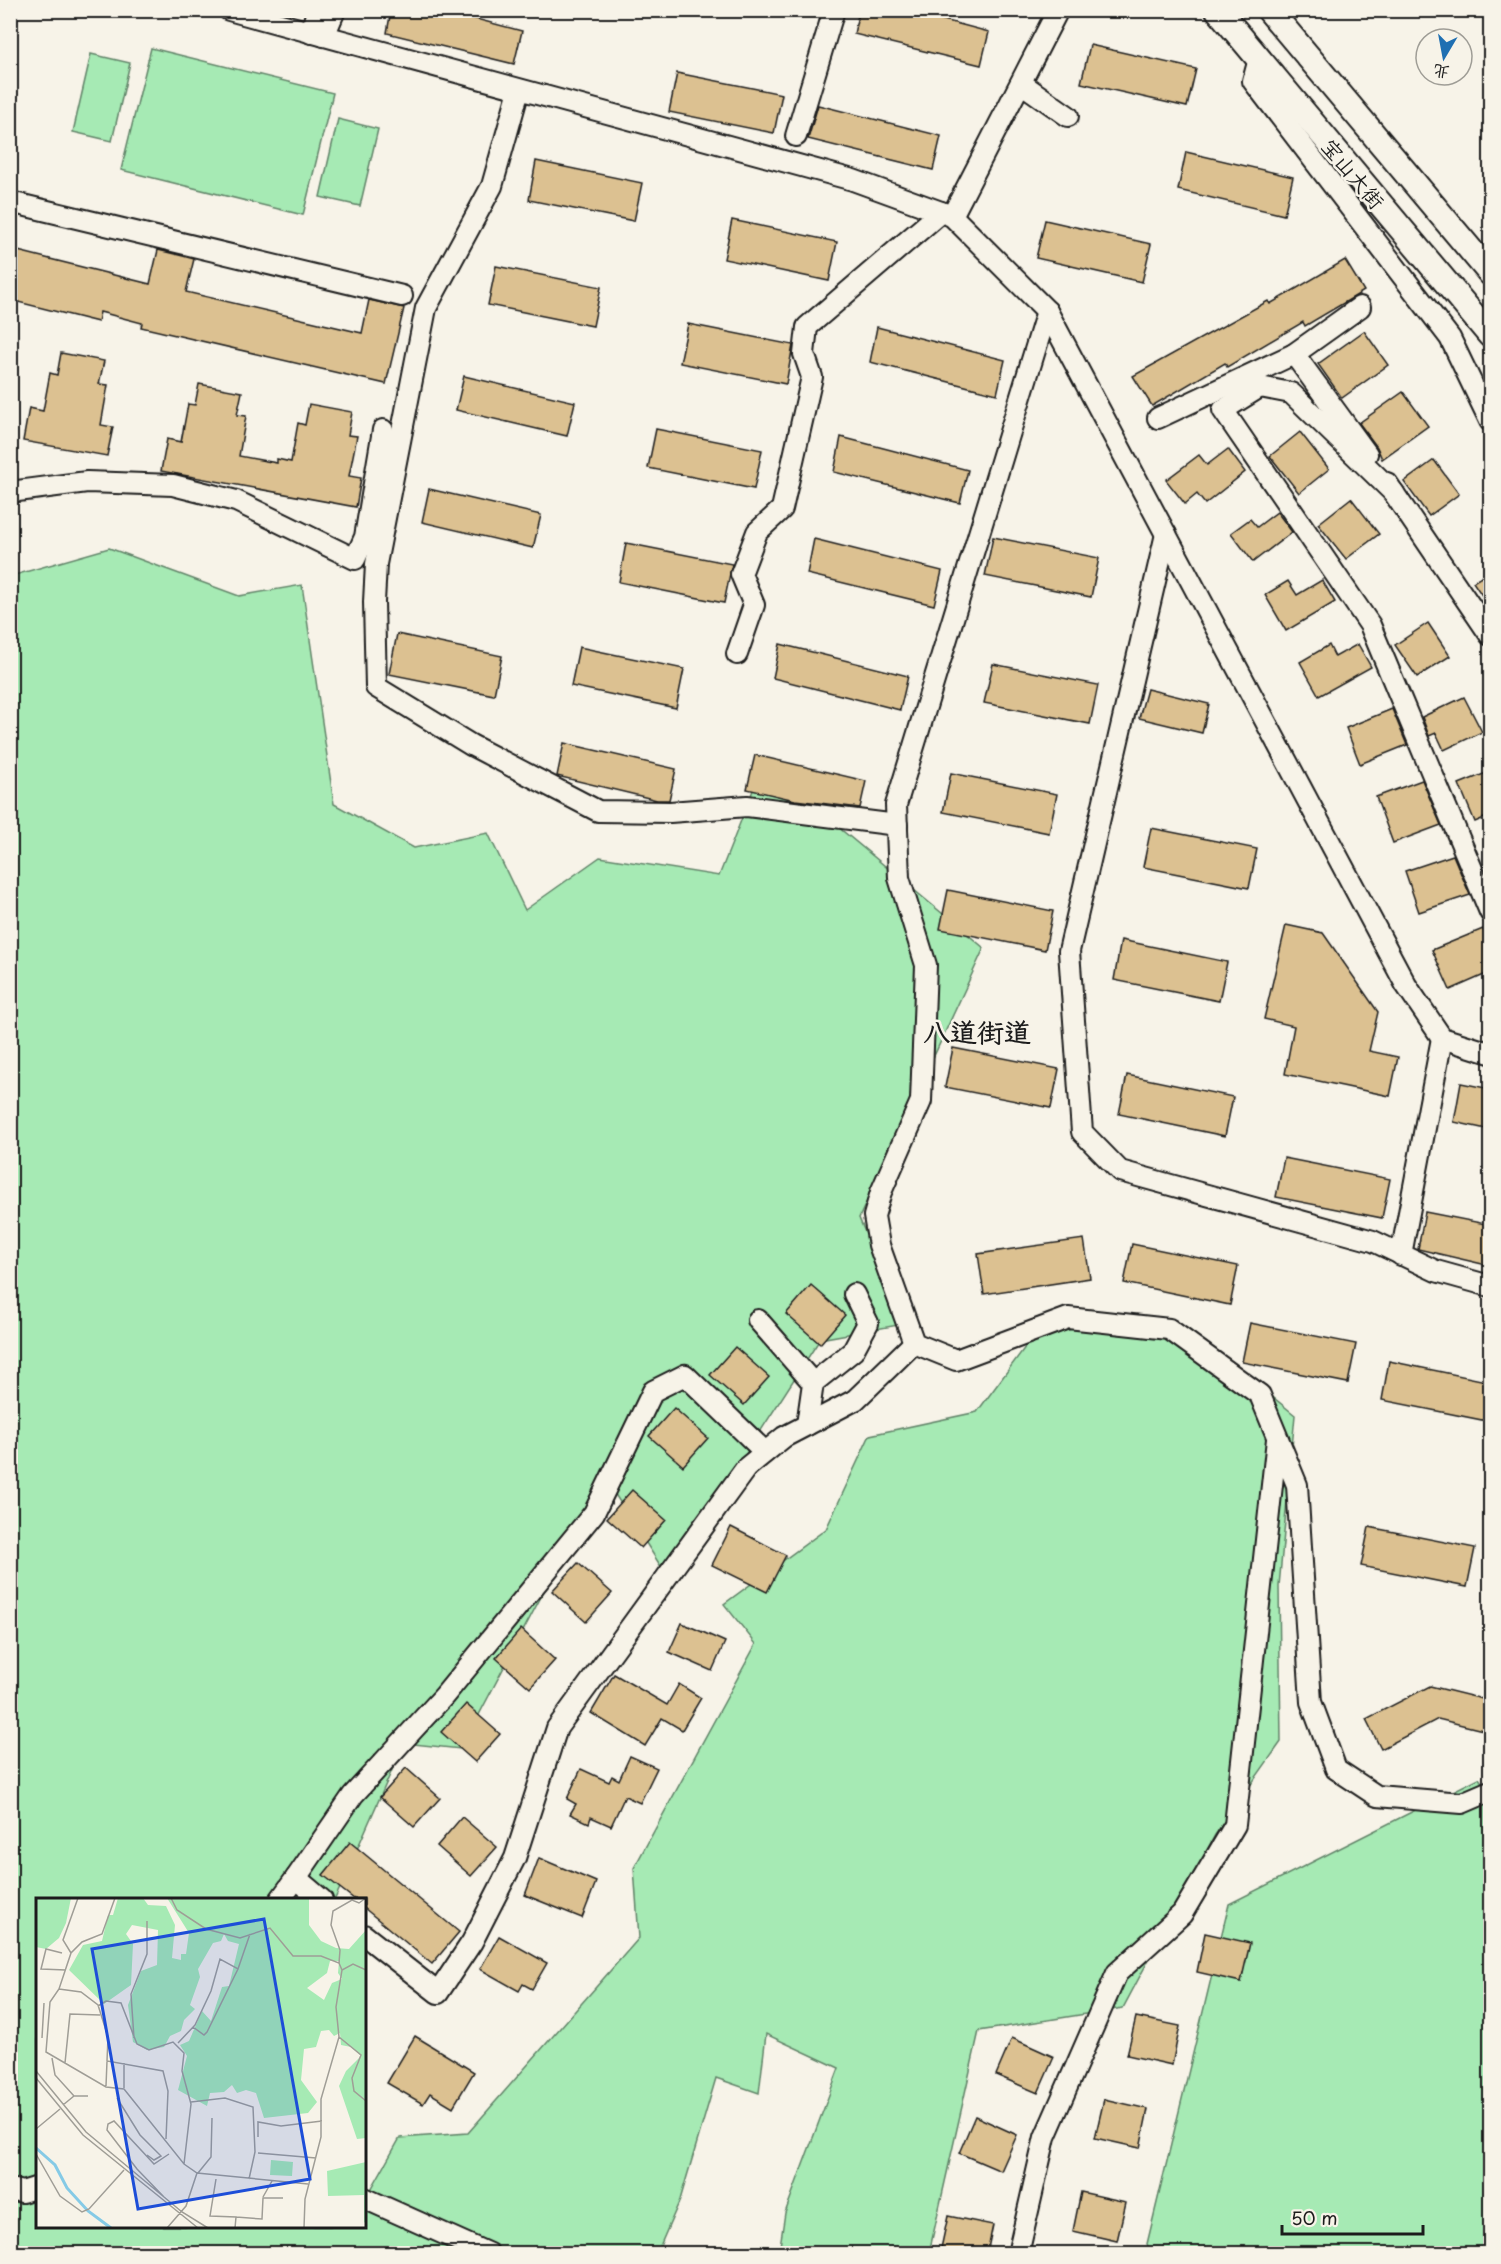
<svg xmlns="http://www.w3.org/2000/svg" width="1501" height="2264" font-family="'Playpen Sans','LXGW WenKai TC',sans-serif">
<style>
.green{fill:#a6eab4;stroke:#618368;stroke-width:1.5}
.building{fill:#dcc191;stroke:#1c1c1c;stroke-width:1.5}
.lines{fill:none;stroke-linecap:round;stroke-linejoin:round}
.minor-casing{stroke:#1c1c1c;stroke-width:24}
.major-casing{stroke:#1c1c1c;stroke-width:28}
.minor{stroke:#f7f3e8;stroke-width:20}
.major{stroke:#f7f3e8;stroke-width:24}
.labels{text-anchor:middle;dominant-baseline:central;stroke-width:5;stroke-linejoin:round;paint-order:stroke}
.street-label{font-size:21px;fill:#1c1c1c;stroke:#f7f3e8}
.district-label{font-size:27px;font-weight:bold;fill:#1c1c1c;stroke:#f7f3e8}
.inset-river{fill:none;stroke:#85cae6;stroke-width:3}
.inset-road{fill:none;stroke:#9f9d96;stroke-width:1.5}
.view{fill:#1d4ed8;fill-opacity:0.15;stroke:#1d4ed8;stroke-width:3}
.inset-edge{fill:none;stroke:#1c1c1c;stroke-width:3}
</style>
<rect width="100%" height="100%" fill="#f7f3e8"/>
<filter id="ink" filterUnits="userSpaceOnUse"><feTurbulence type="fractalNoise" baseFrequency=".0167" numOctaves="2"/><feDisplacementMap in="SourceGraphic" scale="12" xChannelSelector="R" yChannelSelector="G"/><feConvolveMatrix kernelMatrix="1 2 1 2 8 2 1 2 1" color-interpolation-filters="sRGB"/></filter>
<g filter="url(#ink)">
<g class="green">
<path d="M151 48 333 93 303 215 121 170Z"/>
<path d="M91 54 130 63 112 141 73 132Z"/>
<path d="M338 119 378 129 360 206 320 197Z"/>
<path d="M109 548 239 596 302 585 334 804 414 848 488 833 525 910 600 857 719 876 763 765 984 948 859 1218 904 1324 820 1339 667 1576 604 1477 461 1749 404 1743 335 1899 38 1900V2226H364L365 2189 369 2193 400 2138 468 2133 639 1938 634 1868 756 1644 724 1604 826 1529 870 1435 977 1412 1040 1327 1188 1329 1295 1415 1279 1586 1281 1742 1215 1835 1123 2008 979 2031 929 2253H779L785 2213 839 2068 766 2034 759 2093 716 2078 680 2200 657 2253 11 2254V576Z"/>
<path d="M1479 1778 1490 1795V2253L1152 2254 1147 2244 1229 1904Z"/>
</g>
<g class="building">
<path d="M391 10H442L522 31 514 64 387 33Z"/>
<path d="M859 10H906L989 32 981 65 854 34Z"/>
<path d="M1090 45 1196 69 1187 107 1081 83Z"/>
<path d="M677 73 782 94 774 133 669 112Z"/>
<path d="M818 105 941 136 933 170 808 139Z"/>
<path d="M1186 152 1293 177 1284 215 1178 190Z"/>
<path d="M536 161 642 183 634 221 529 200Z"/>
<path d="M732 220 837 242 829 281 724 259Z"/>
<path d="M1045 220 1151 244 1142 282 1036 258Z"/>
<path d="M10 249 150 284 158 250 183 256 194 259 186 292 362 333 369 300 404 308 386 384 141 327 142 323 100 312 98 322 10 300Z"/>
<path d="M1345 260 1364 291 1305 326 1303 322 1227 367 1225 363 1152 406 1133 376 1268 301 1270 304Z"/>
<path d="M496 266 601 287 593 326 488 305Z"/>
<path d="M688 324 793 345 786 384 680 363Z"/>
<path d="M877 327 1005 360 997 394 870 362Z"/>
<path d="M1364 331 1388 365 1342 398 1318 364Z"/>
<path d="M61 353 104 361 99 384 108 385 101 425 113 427 107 456 23 441 29 408 43 411 50 373 57 375Z"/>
<path d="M464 376 575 402 567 436 456 410Z"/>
<path d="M199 384 242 392 237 415 246 416 239 456 277 463V459L291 462 298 423 305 425 309 404 352 412 348 435 357 436 349 476 361 478 356 507 161 471 167 439 181 442 188 404 195 405Z"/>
<path d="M1403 392 1428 426 1382 459 1377 447 1359 423Z"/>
<path d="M656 429 762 450 754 489 648 468Z"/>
<path d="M1300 432 1329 469 1299 493 1270 456Z"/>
<path d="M841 437 968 470 960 503 834 472Z"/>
<path d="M1228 449 1245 472 1205 504 1197 494 1185 504 1166 480 1199 455 1207 465Z"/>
<path d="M1434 460 1459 494 1429 516 1404 482Z"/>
<path d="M429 489 541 515 533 548 422 522Z"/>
<path d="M1351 498 1379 534 1346 559 1318 524Z"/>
<path d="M1277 512 1292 532 1253 562 1231 533 1250 519 1257 527Z"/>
<path d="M993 537 1099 558 1091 597 985 576Z"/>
<path d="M814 539 942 571 934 605 807 574Z"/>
<path d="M626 543 732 564 724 603 619 582Z"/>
<path d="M1491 571V609L1473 582Z"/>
<path d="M1322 580 1335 602 1286 631 1265 595 1288 581 1297 595Z"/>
<path d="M1428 623 1450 656 1417 677 1395 645Z"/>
<path d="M397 634 502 656 494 695 389 674Z"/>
<path d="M780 644 908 676 900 710 773 678Z"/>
<path d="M1358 644 1371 667 1319 696 1300 662 1329 645 1335 657Z"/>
<path d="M579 647 684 669 676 708 571 686Z"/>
<path d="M993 664 1098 685 1090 724 984 703Z"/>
<path d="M1147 689 1209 704 1202 733 1139 718Z"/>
<path d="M1464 697 1482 732 1444 750 1436 733 1429 736 1422 717Z"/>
<path d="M1392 709 1407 745 1360 764 1346 728Z"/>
<path d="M564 743 676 769 669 800H657L557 776Z"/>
<path d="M755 755 866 781 860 808 795 800 747 789Z"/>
<path d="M1491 771V815L1475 822 1459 784Z"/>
<path d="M951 773 1057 794 1049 833 943 812Z"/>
<path d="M1422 780 1441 825 1393 843 1376 797Z"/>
<path d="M1151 828 1257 849 1249 888 1143 867Z"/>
<path d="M1453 855 1470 895 1419 912 1405 871Z"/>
<path d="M948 890 1053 911 1045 950 940 929Z"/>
<path d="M1286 925 1323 933 1378 1012 1369 1051 1398 1057 1390 1096 1285 1074 1294 1026 1264 1019Z"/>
<path d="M1483 929 1491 947V972L1450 990 1432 950Z"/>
<path d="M1121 940 1227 962 1219 1001 1114 980Z"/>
<path d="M953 1048 1059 1069 1051 1108 945 1087Z"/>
<path d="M1127 1075 1233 1097 1225 1136 1119 1114Z"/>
<path d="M1461 1083 1491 1089V1130L1454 1122Z"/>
<path d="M1284 1158 1390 1179 1382 1218 1276 1197Z"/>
<path d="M1425 1212 1491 1225V1266L1418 1249Z"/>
<path d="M1084 1239 1090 1278 984 1294 978 1254Z"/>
<path d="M1132 1244 1238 1266 1230 1305 1124 1283Z"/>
<path d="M811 1285 845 1315 820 1344 786 1314Z"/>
<path d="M1250 1323 1356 1344 1348 1383 1242 1362Z"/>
<path d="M735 1347 769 1377 744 1405 710 1375Z"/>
<path d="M1389 1361 1491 1382 1487 1421 1382 1400Z"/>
<path d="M674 1408 708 1438 683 1466 649 1436Z"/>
<path d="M632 1490 666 1520 641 1548 607 1518Z"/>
<path d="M731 1527 786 1555 767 1592 712 1565Z"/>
<path d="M1369 1527 1475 1548 1467 1587 1361 1566Z"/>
<path d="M578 1563 612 1593 586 1622 552 1591Z"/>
<path d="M682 1623 725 1642 712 1671 669 1652Z"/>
<path d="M521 1629 555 1660 530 1688 496 1658Z"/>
<path d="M614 1674 667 1705 679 1684 701 1698 682 1730 662 1718 645 1746 591 1713Z"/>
<path d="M1430 1686 1491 1701V1732L1438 1719 1381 1749 1366 1719Z"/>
<path d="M466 1704 500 1734 475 1762 441 1732Z"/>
<path d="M630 1756 657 1768 640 1803 625 1796 611 1826 591 1817 589 1823 570 1814 576 1804 567 1799 581 1769 609 1782 612 1776 619 1780Z"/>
<path d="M406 1768 440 1798 414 1827 380 1797Z"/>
<path d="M462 1817 497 1847 471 1876 437 1846Z"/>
<path d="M350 1842 459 1932 432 1964 364 1908V1899H354L323 1875Z"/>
<path d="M539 1858 596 1882 582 1918 525 1895Z"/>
<path d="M1205 1933 1250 1943 1241 1982 1197 1972Z"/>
<path d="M499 1936 547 1963 532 1989 523 1984 519 1991 480 1969Z"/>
<path d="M1136 2017 1180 2026 1172 2065 1127 2055Z"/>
<path d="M415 2036 474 2072 453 2107 430 2093 423 2104 387 2083Z"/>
<path d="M1012 2038 1054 2057 1038 2093 996 2075Z"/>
<path d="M1104 2099 1148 2109 1140 2148 1095 2138Z"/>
<path d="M975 2116 1017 2135 1001 2171 959 2153Z"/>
<path d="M1081 2192 1126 2202 1117 2241 1073 2231Z"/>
<path d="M948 2216 993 2225 987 2253H940Z"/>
</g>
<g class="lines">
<g class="minor-casing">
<g id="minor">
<path d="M229 10 853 180 952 216 1047 311 1406 985 1442 1038 1490 1053"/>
<path d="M311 33 317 10"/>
<path d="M324 36 335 10"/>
<path d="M1259 59 1253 81 1450 338 1490 421"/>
<path d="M1021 83 1068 116"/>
<path d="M519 90 492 186 426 308 376 564 374 602 376 687 471 745 598 811 670 812 747 806 897 825"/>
<path d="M796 136 834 10"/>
<path d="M10 202 402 296"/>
<path d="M952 216 1058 10"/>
<path d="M1047 311 896 805 899 878 926 965 921 1101 881 1192 874 1216 879 1245 914 1343 956 1360 1068 1318 1169 1329 1260 1395 1297 1485 1311 1702 1336 1769 1377 1796 1462 1803 1490 1791"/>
<path d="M1294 354 1360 307"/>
<path d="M1158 418 1294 354 1367 454"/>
<path d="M1387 483 1490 635"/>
<path d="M10 492 87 482 173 485 236 501 355 559 365 537 383 430"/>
<path d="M1394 493 1291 393 1260 387 1223 410 1370 625 1490 912"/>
<path d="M1166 534 1069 951 1082 1132 1120 1171 1373 1241 1436 1271 1490 1286"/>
<path d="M737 654 754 605 741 574 757 532 782 509 812 377 804 354 807 327 941 212"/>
<path d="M1401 1255 1442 1038"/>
<path d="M758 1320 813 1383 807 1425"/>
<path d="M813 1383 853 1351 868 1323 854 1294"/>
<path d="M296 1878 353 1795 444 1696 594 1513 653 1391 685 1375 765 1452"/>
<path d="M280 1900 296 1878 322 1900"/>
<path d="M364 1935 438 1993 472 1942 515 1858 557 1728 746 1468 784 1437 855 1400 914 1343"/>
<path d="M10 2189 22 2192 38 2187"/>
<path d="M364 2198 489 2254"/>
<path d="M1018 2254 1045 2137 1117 1973 1182 1914 1235 1825 1277 1439"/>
</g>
</g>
<g class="major-casing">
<g id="major">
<path d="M1218 10 1490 335"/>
<path d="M1269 10 1490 273"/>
</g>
</g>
<use href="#minor" class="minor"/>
<use href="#major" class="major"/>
</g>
</g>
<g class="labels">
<g class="street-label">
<text transform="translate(1354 173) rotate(50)">宝山大街</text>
</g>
<g class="district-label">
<text x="977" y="1030">八道街道</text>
</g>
</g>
<g transform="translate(36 1898)">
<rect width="330" height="330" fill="#f7f3e8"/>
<path d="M0 0H35L30 25 23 40 10 51 0 49ZM82 0H107L112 7 130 8 139 27 136 60 145 62V56H150L153 35 131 0H273V27L285 43 300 50 313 51 330 32V240L321 241 303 188 310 173 325 158 315 149 305 147 304 135 298 138 293 132 285 133 280 149 268 151 265 182 281 204 272 215 228 220 220 195 210 192 201 195 196 187 188 194 174 195 171 208 142 192 151 158 144 147 153 143 166 113 175 123 186 89 193 88 203 46 192 43 188 36 185 43 177 45 162 71 164 79 154 107 159 111 148 122 145 133 134 138 128 149 111 152 97 144 92 107 105 73 121 67 122 32 96 27 90 36 97 46 95 87 68 106 33 72 47 47 66 43 72 17H77ZM294 63H303L302 75 306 81 296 85 288 102 271 90 291 75ZM235 262 257 264 256 278 234 277ZM330 264V322L328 325V297L292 298 291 273Z" fill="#a6eab4" fill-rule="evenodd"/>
<path class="inset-river" d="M0 250 19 267 31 290 52 313 75 330"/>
<path class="inset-road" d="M79 0 66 36 46 44 35 55 23 91 14 104 10 154 70 189 88 191 148 266 161 275 272 286M135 0 141 12 170 31 204 40 234 30 257 58H285L303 65 306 72M26 55 10 51 5 71 30 72M35 55 27 42 42 0M303 65 304 52 295 27 297 13 316 2 323 5 330 0M23 91 45 94 62 107 72 139 71 163 127 173 132 193 130 241M62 108 70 103 85 105 101 146 113 152 137 144 148 155 146 173 155 206 148 266M157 129 168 137 171 134 202 71M303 139 325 157 316 180 318 193 330 203M6 140 8 105M98 140 95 96 111 56V23M142 145 159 127 175 93 184 61 202 71 214 36M16 160 19 177 38 198M29 165 34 116 64 117M0 173 50 234 146 314 172 330M0 180 47 237 162 330M70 188 71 163M88 190V165M81 200 104 237 125 258 118 262 111 257M155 204 189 200 217 209 219 254 213 281M27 207 38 198H52M0 231 24 211M222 239V224L245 228 286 223M222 255 280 260M0 256 24 298 46 314 53 311 88 272M162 275 175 259 176 220M180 281 174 318 200 319 199 330M128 299 101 271 71 232 72 226 78 223 118 266 133 256M227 299 236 283M200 319 226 321 227 300H247M131 330 150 308 161 275M268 330 269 301 285 239V201L303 139 300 109 306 72 317 66 330 72"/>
<path class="view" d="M228 21 274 281 102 311 56 51Z"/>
<rect width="330" height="330" class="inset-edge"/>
</g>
<rect width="1501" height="2264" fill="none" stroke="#f7f3e8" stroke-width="36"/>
<rect x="18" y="18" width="1465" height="2228" fill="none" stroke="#1c1c1c" stroke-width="2" filter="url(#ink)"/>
<g transform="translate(1444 57) rotate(190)"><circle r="28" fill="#f7f3e8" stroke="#9f9d96" stroke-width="1.5"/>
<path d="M0-4.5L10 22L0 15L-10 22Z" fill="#1f6fb2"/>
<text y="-9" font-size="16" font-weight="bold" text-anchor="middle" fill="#1c1c1c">北</text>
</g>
<path d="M1282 2225v9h141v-9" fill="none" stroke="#1c1c1c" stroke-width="3"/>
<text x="1291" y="2225" font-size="18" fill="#1c1c1c" stroke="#f7f3e8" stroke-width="4.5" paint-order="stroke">50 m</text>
</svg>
